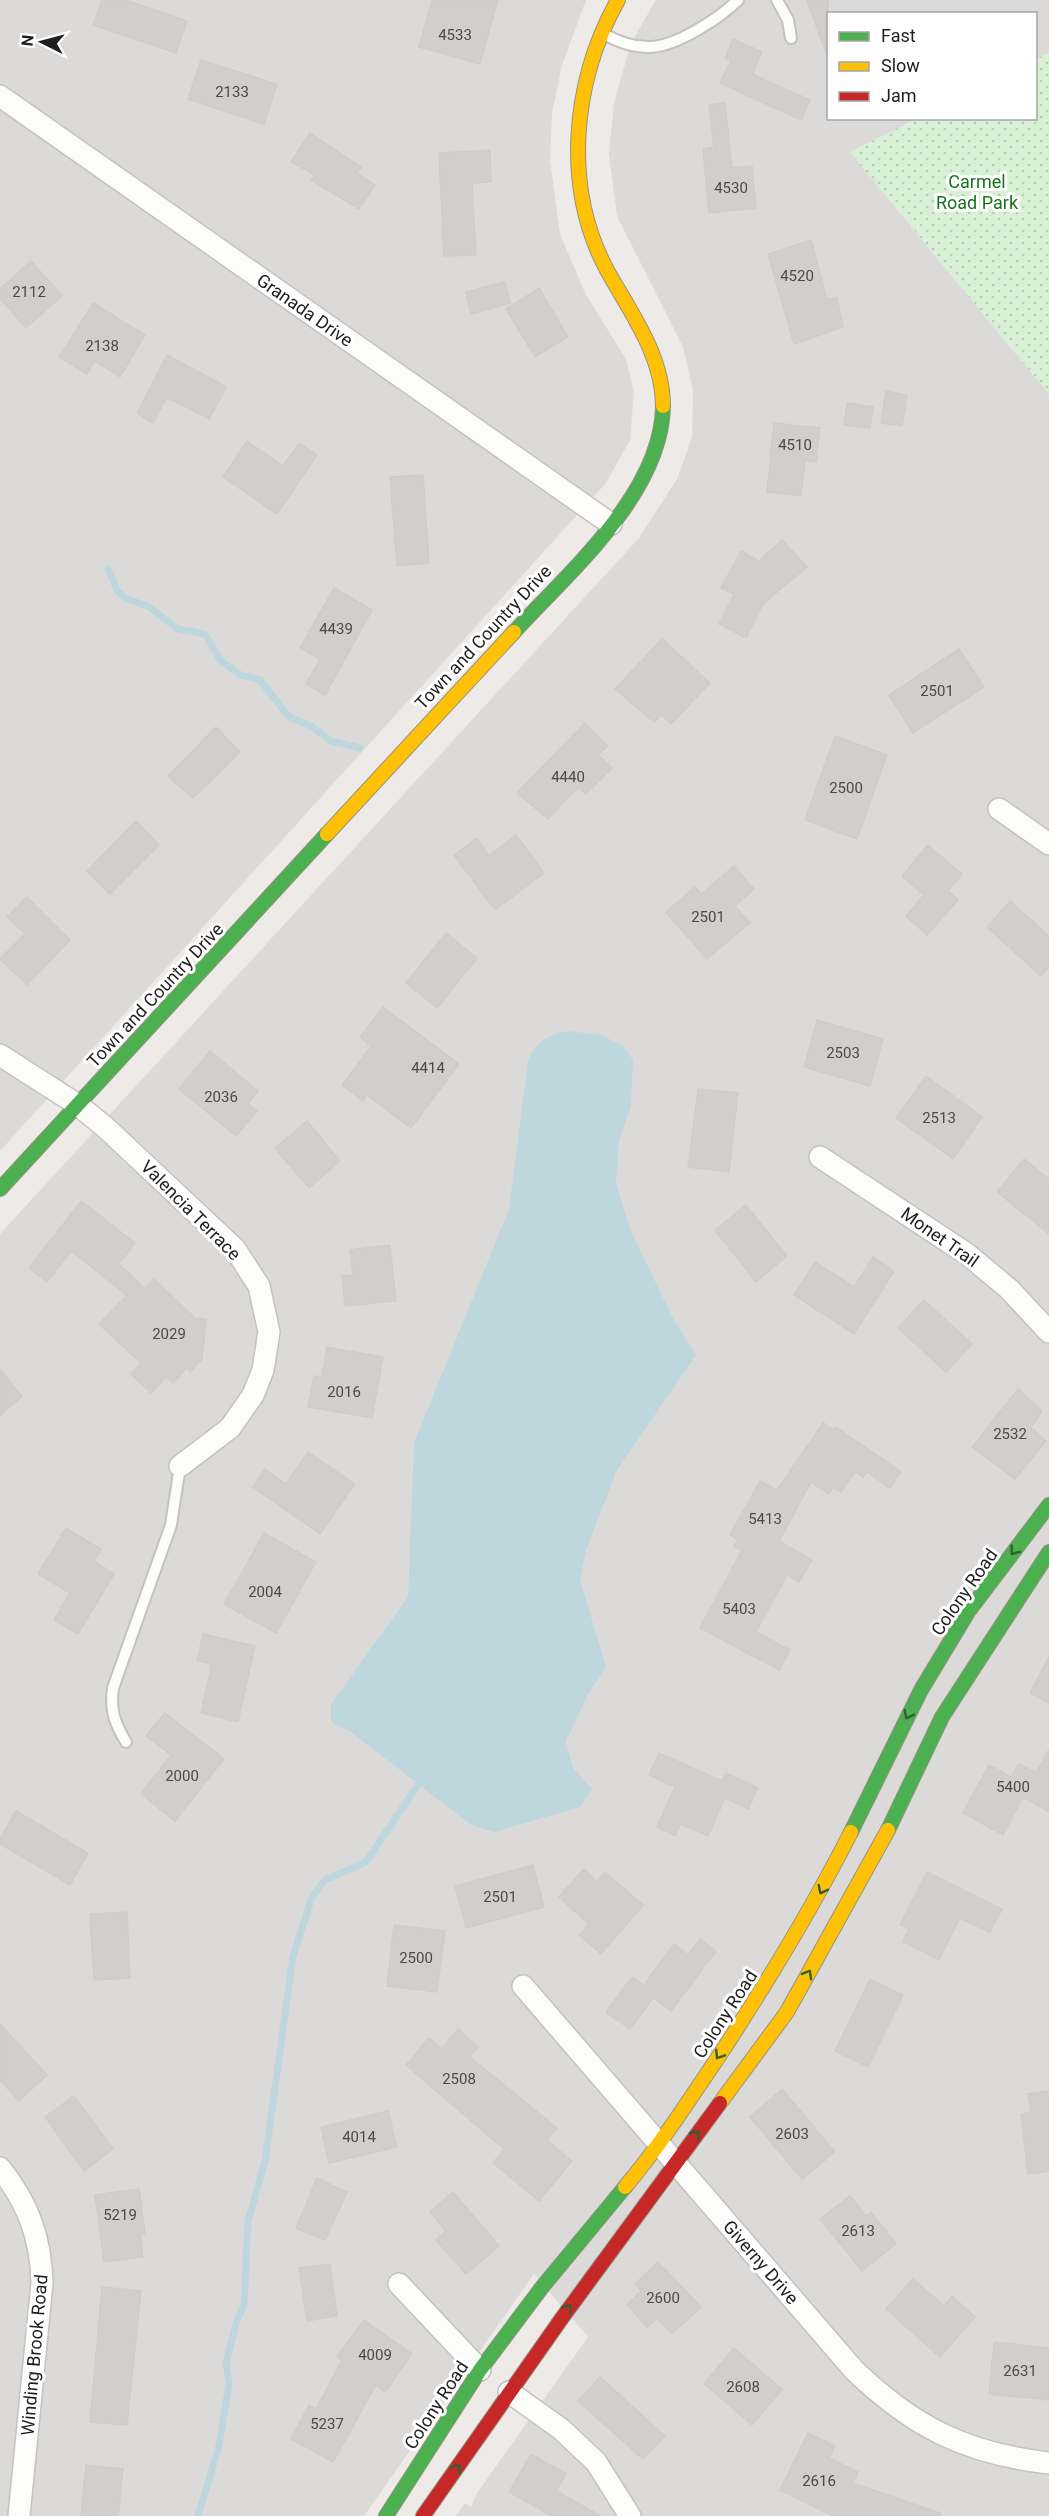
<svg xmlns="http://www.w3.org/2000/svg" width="1049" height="2516" font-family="Roboto,sans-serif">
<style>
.residential{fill:#dcdad9}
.religious{fill:#dbdad8}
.park{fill:url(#park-dots)}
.water{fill:#bdd7dd}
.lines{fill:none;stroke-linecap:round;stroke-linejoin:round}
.stream{stroke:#bdd7dd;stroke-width:7}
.building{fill:#d2cecc;stroke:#d0ccc9;stroke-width:1.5}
.lane-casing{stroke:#c4c2c1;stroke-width:14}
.street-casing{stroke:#c4c2c1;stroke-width:24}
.fast-casing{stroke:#949480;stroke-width:16}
.slow-casing{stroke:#949480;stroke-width:16}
.jam-casing{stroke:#949480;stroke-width:16}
.lane{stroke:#fcfcfb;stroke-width:10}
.street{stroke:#fcfcfb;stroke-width:21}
.fast{stroke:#4caf50;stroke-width:14}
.slow{stroke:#ffc107;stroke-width:14}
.jam{stroke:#c62828;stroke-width:14}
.oneway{stroke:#335f34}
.labels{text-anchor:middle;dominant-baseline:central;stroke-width:6;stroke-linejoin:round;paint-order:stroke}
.number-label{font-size:15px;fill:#4b4a4a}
.park-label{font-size:18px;fill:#14751a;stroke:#fff}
.street-label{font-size:18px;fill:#1e1e1e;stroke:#fff}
</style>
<defs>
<pattern id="park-dots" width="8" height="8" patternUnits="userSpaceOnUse" patternTransform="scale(1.5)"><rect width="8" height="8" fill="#d8f0d6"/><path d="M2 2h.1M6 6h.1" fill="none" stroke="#b9cdb7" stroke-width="1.8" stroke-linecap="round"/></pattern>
</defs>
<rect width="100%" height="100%" fill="#edeae7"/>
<g class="residential">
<path d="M0 0H586L562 65 552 114 550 160 560 234 585 293 626 359 634 391 630 440 606 483 0 1151Z"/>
<path d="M656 0H1049V53L1036 59V14H828V118L916 119 850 152 1049 394V572L1021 585 1049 606V2516H456L465 2503 471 2507 477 2493 588 2337 534 2274 364 2516H0V1234L639 538 677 479 692 437 693 391 683 347 617 216 609 153 614 103 631 43Z"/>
</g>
<path class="religious" d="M1049 572V606L1020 585Z"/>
<path class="park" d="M1049 53V394L850 152 916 119 1036 118V59Z"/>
<path class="water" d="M568 1031 601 1035 623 1046 633 1060 631 1106 619 1140 616 1183 631 1232 674 1320 696 1355 617 1470 586 1550 580 1579 606 1668 588 1694 566 1741 573 1768 592 1789 580 1807 494 1832 471 1825 351 1732 331 1722V1704L408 1597 414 1443 509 1209 528 1061C536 1041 548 1035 568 1031Z"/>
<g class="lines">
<g class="stream">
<path d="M108 569 117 590 125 598 149 607 178 629 205 634 221 661 241 675 260 680 289 717 311 726 331 741 360 748"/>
<path d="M198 2516 219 2446 229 2384 226 2363 236 2323 244 2305 248 2221 265 2161 293 1956 312 1897 325 1880 366 1862 421 1780"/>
</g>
</g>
<g class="building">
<path d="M102 0H125L187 21 176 53 93 25Z"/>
<path d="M432 0H498L480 64 419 47Z"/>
<path d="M807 0H828V53H826Z"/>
<path d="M733 39 762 52 752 74 810 100 801 120 720 83 731 60 725 58Z"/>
<path d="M201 60 277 84 264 124 188 99Z"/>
<path d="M725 103 732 168 752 166 756 208 709 213 703 149 714 147 709 105Z"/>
<path d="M310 133 361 167 357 173 375 185 359 209 311 180 315 175 291 162Z"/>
<path d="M490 150 491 182 472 183 476 255 444 256 439 153Z"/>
<path d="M811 240 827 299 837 298 843 327 794 344 768 254Z"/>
<path d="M31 261 62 296 26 328 0 298V289Z"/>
<path d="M505 282 510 303 471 314 466 292Z"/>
<path d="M539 288 568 337 535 357 506 309Z"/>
<path d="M93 303 145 335 120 377 95 361 87 374 59 357Z"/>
<path d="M167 355 227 387 209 419 167 397 153 423 137 413Z"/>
<path d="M886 391 907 395 902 426 881 423Z"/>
<path d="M847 403 873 407 870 428 844 425Z"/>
<path d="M774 423 820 428 816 462 805 461 801 496 767 492Z"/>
<path d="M247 441 283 466 299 443 317 455 277 514 223 477Z"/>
<path d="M423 475 429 563 397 566 390 477Z"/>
<path d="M782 540 807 567 763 604 746 638 719 624 734 594 721 588 741 551 759 561Z"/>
<path d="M334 588 372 610 325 695 306 684 320 659 300 648Z"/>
<path d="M662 639 710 683 671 724 662 715 654 722 615 689Z"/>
<path d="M959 649 984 687 913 733 889 695Z"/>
<path d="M585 723 608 746 598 755 612 768 586 794 578 787 548 819 517 793Z"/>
<path d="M216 727 240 752 193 798 168 776Z"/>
<path d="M835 736 887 755 857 839 805 820Z"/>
<path d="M136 821 159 845 110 894 87 871Z"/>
<path d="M516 835 544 873 495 910 454 855 477 838 489 856Z"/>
<path d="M928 845 962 874 948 891 958 900 927 935 906 916 924 895 902 876Z"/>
<path d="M734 866 754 889 735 906 750 923 707 959 666 912 695 887 701 894Z"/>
<path d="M27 897 70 940 27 985 0 959 25 934 7 917Z"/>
<path d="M1010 901 1049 936V966L1041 976 987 927Z"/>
<path d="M446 933 477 958 437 1008 406 983Z"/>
<path d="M383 1007 459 1064 411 1128 367 1095 363 1101 342 1085 371 1046 360 1037Z"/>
<path d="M817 1020 883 1039 870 1086 804 1067Z"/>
<path d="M210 1051 258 1091 248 1103 257 1111 236 1136 179 1089Z"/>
<path d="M926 1076 982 1117 953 1159 896 1118Z"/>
<path d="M698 1089 738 1093 729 1172 688 1167Z"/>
<path d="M307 1121 340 1161 309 1188 275 1148Z"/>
<path d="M1024 1159 1049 1179V1234L997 1192Z"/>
<path d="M81 1201 135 1243 119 1264 145 1289 154 1279 195 1318 206 1319 202 1359 190 1372 187 1368 173 1383 166 1377 151 1393 131 1374 141 1363 99 1324 127 1295 71 1251 47 1282 29 1268Z"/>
<path d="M746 1205 787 1256 756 1282 715 1230Z"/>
<path d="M390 1245 396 1301 345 1306 342 1276 353 1275 350 1250Z"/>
<path d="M873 1257 894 1271 854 1334 794 1295 815 1262 854 1287Z"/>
<path d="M924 1300 972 1344 946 1372 898 1328Z"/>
<path d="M327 1347 383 1357 372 1418 308 1407 314 1376 322 1378Z"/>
<path d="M0 1369 22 1397 0 1415Z"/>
<path d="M1018 1389 1042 1411 1031 1427 1046 1441 1015 1479 972 1447Z"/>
<path d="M823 1423 834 1430 836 1427 901 1472 890 1488 867 1472 863 1477 855 1471 841 1492 833 1487 829 1494 811 1482 779 1541 812 1560 799 1582 787 1575 756 1632 790 1650 779 1670 700 1628 742 1550 734 1546 738 1540 730 1535 760 1481 777 1490Z"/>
<path d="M308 1452 355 1484 320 1534 253 1487 265 1469 286 1484Z"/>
<path d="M66 1528 101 1549 94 1561 114 1574 78 1634 54 1620 70 1593 38 1574Z"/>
<path d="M264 1533 316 1562 276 1633 224 1604Z"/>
<path d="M203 1634 255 1646 238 1722 201 1713 212 1664 197 1661Z"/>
<path d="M1049 1656V1703L1030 1693Z"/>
<path d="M165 1713 224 1759 175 1821 141 1794 171 1755 146 1736Z"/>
<path d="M1049 1749V1812L1023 1797 1003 1835 963 1813 989 1765 1011 1777 1019 1764 1036 1773Z"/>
<path d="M659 1753 722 1781 726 1773 758 1788 748 1809 725 1798 708 1836 681 1824 675 1836 657 1827 675 1787 649 1775Z"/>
<path d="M16 1811 88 1853 70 1885 0 1844V1839Z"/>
<path d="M533 1865 544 1907 466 1928 455 1886Z"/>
<path d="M584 1869 597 1881 605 1872 643 1905 601 1954 579 1935 589 1924 559 1897Z"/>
<path d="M927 1872 1002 1909 990 1932 960 1918 939 1960 903 1942 909 1929 900 1925Z"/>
<path d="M127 1912 130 1978 94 1980 90 1914Z"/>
<path d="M394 1925 445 1931 437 1992 387 1986Z"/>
<path d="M700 1939 716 1951 671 2011 653 1998 630 2029 606 2012 632 1977 644 1985 674 1944 688 1955Z"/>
<path d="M870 1979 903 1995 868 2067 835 2051Z"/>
<path d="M0 2024 47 2075 19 2101 0 2080Z"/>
<path d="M458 2029 478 2047 470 2057 557 2128 547 2140 572 2161 539 2201 493 2163 504 2149 406 2065 429 2038 442 2049Z"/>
<path d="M782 2089 835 2152 802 2179 750 2117Z"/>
<path d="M1049 2091V2171L1028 2174 1021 2114 1031 2112 1028 2094Z"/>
<path d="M74 2096 113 2149 84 2171 45 2117Z"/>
<path d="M388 2111 397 2147 329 2163 321 2127Z"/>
<path d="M317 2178 347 2192 325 2240 296 2228Z"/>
<path d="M139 2189 145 2234 140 2235 143 2257 104 2262 95 2195Z"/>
<path d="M453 2192 499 2246 466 2274 436 2240 446 2231 430 2212Z"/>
<path d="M850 2196 866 2216 871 2212 896 2244 862 2271 820 2219Z"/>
<path d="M658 2262 701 2307 672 2334 657 2318 647 2327 627 2305 641 2291 635 2284Z"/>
<path d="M330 2264 337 2316 307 2321 299 2268Z"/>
<path d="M913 2279 944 2306 952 2296 975 2317 940 2357 886 2309Z"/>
<path d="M102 2287 141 2291 127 2425 90 2422Z"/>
<path d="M364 2320 412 2354 385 2392 376 2385 333 2462 291 2439 309 2405 316 2409 342 2360 337 2357Z"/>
<path d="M994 2342 1049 2348V2400L989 2394Z"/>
<path d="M734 2348 782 2389 752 2425 704 2384Z"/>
<path d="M600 2377 665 2436 643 2459 578 2401Z"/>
<path d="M808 2433 835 2446 829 2458 858 2472 853 2483 940 2513V2516H833L780 2490Z"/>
<path d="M531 2454 566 2474 556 2491 601 2516H552L509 2492Z"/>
<path d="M86 2465 123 2469 118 2516H81Z"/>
</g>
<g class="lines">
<g class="lane-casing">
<g id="lane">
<path d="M777 0 788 20 791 38"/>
<path d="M602 33C616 41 634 48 652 47 678 45 720 18 738 0"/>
<path d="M126 1742C114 1722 110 1710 113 1688L171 1525 180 1466"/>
</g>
</g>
<g class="street-casing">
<g id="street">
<path d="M0 96 611 524"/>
<path d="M999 809 1049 844"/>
<path d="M0 1055 78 1105 105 1127 235 1249 259 1286 269 1332 263 1370 253 1395 230 1428 180 1466"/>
<path d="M820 1157 967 1254 1009 1289 1049 1332"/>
<path d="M523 1986 854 2370C913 2427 967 2454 1049 2463"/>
<path d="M0 2168C28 2203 41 2238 42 2283L19 2516"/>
<path d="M399 2284 480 2370"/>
<path d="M509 2392 561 2429 596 2462 630 2516"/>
</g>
</g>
<g class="fast-casing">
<g id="fast">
<path d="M514 632C569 572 662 493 663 406"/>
<path d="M0 1189 327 834"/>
<path d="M888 1830 942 1717 1049 1552"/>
<path d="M851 1832 921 1690 968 1612 1049 1505"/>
<path d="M386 2516 480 2370 543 2286 625 2187"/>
</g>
</g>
<g class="slow-casing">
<g id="slow">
<path d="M618 0C572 82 562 188 608 272 631 313 663 356 663 406"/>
<path d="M327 834 514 632"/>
<path d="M720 2103 787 2012 888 1830"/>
<path d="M625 2187C661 2144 690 2099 721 2053 768 1981 812 1909 851 1832"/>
</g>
</g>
<g class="jam-casing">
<path id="jam" d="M423 2516 562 2318 720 2103"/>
</g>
<use href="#lane" class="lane"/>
<use href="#street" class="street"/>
<use href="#fast" class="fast"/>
<use href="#slow" class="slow"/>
<use href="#jam" class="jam"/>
</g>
<defs><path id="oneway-chevron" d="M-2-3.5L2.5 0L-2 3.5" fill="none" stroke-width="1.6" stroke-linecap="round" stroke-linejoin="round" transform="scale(1.5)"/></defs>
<g class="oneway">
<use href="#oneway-chevron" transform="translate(1014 1551) rotate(127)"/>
<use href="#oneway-chevron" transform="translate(908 1715) rotate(117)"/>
<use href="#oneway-chevron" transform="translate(822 1890) rotate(117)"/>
<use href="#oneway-chevron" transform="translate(808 1974) rotate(-60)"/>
<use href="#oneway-chevron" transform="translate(719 2055) rotate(123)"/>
<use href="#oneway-chevron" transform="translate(696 2134) rotate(-53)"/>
<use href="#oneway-chevron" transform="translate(568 2308) rotate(-54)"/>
<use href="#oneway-chevron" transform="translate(457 2468) rotate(-55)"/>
</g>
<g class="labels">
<g class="number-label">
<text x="455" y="35">4533</text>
<text x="232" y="92">2133</text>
<text x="731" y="188">4530</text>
<text x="797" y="276">4520</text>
<text x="29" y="292">2112</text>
<text x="102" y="346">2138</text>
<text x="795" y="445">4510</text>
<text x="336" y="629">4439</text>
<text x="937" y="691">2501</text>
<text x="568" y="777">4440</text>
<text x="846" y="788">2500</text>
<text x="708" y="917">2501</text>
<text x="843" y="1053">2503</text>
<text x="428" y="1068">4414</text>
<text x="221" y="1097">2036</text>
<text x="939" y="1118">2513</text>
<text x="169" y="1334">2029</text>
<text x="344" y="1392">2016</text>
<text x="1010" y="1434">2532</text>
<text x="765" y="1519">5413</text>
<text x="265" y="1592">2004</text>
<text x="739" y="1609">5403</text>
<text x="182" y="1776">2000</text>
<text x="1013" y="1787">5400</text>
<text x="500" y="1897">2501</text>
<text x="416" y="1958">2500</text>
<text x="459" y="2079">2508</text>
<text x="792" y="2134">2603</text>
<text x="359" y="2137">4014</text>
<text x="120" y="2215">5219</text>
<text x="858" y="2231">2613</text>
<text x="663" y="2298">2600</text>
<text x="375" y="2355">4009</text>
<text x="1020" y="2371">2631</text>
<text x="743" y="2387">2608</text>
<text x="327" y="2424">5237</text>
<text x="819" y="2481">2616</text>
</g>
<g class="park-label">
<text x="977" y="181">Carmel<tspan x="977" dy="21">Road Park</tspan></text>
</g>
<g class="street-label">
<text transform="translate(305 310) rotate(35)">Granada Drive</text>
<text transform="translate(483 637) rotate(-47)">Town and Country Drive</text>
<text transform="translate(155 995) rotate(-47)">Town and Country Drive</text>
<text transform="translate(191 1210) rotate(45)">Valencia Terrace</text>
<text transform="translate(940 1237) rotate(35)">Monet Trail</text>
<text transform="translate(964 1592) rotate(-55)">Colony Road</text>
<text transform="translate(725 2014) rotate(-57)">Colony Road</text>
<text transform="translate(761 2262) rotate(49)">Giverny Drive</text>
<text transform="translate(34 2355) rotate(-85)">Winding Brook Road</text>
<text transform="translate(436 2405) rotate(-57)">Colony Road</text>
</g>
</g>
<rect x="827" y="12" width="210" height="108" fill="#ffffff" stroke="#a5a5a5" stroke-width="1.5"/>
<rect x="839" y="32" width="30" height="9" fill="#4caf50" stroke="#a5a5a5" stroke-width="1.5"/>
<text x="881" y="42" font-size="18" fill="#1e1e1e">Fast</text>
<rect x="839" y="62" width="30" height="9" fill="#ffc107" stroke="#a5a5a5" stroke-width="1.5"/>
<text x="881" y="72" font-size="18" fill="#1e1e1e">Slow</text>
<rect x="839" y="92" width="30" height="9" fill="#c62828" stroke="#a5a5a5" stroke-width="1.5"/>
<text x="881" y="102" font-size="18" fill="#1e1e1e">Jam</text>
<g transform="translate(42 42) rotate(276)" stroke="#ffffff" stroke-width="4.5" paint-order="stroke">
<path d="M0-4.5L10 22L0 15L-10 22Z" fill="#1e1e1e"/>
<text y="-9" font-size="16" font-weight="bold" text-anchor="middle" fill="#1e1e1e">N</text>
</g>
</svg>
